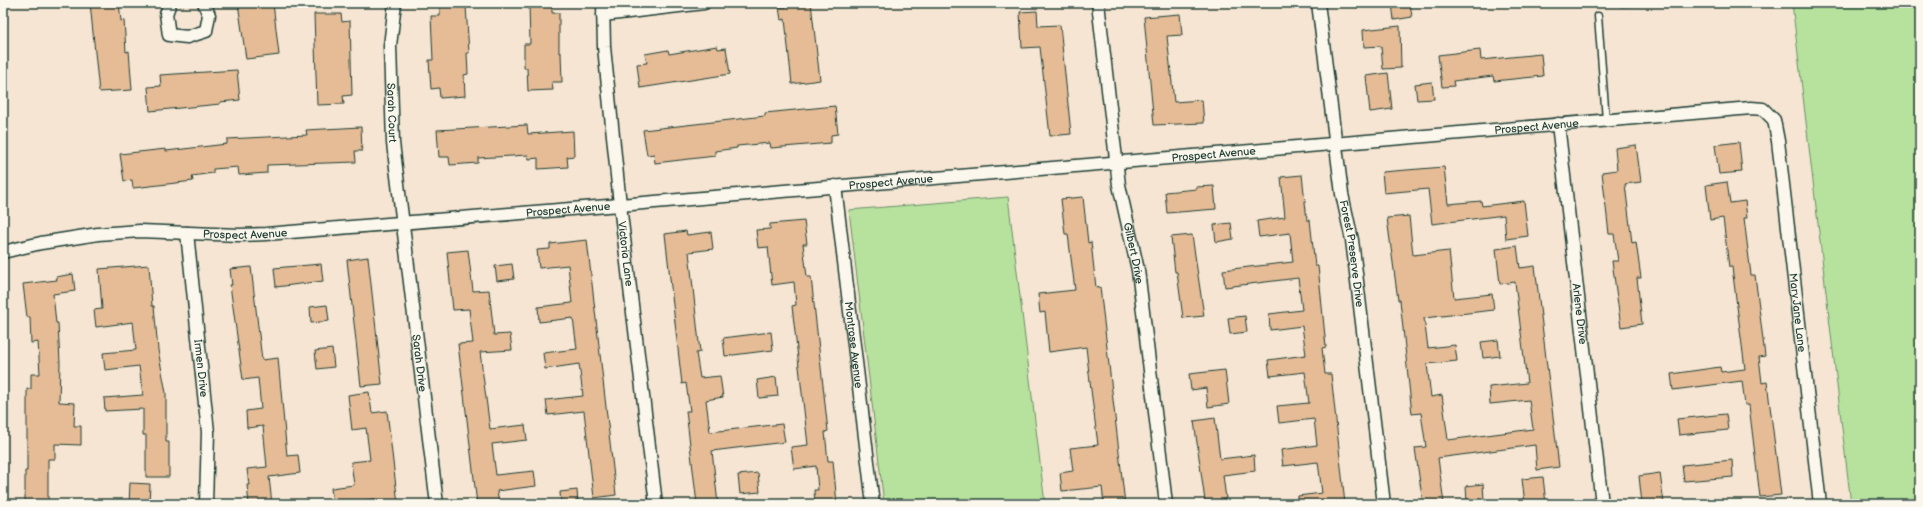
<svg xmlns="http://www.w3.org/2000/svg" width="1923" height="507" font-family="'Balsamiq Sans',sans-serif">
<style>
.green{fill:#b7e29e;stroke:#6b9069}
.building{fill:#e6bc96;stroke:#1f3d34}
.lines{fill:none;stroke-linecap:round;stroke-linejoin:round}
.service-casing{stroke:#1f3d34;stroke-width:9}
.minor-casing{stroke:#1f3d34;stroke-width:15}
.service{stroke:#fbf7ec;stroke-width:6}
.minor{stroke:#fbf7ec;stroke-width:12}
.labels{text-anchor:middle;dominant-baseline:central;stroke-width:3.5;stroke-linejoin:round;paint-order:stroke}
.street-label{font-size:11px;fill:#1f3d34;stroke:#fbf7ec}
</style>
<rect width="100%" height="100%" fill="#f5e5d2"/>
<filter id="ink" filterUnits="userSpaceOnUse"><feTurbulence type="fractalNoise" baseFrequency=".025" numOctaves="2"/><feDisplacementMap in="SourceGraphic" scale="8" xChannelSelector="R" yChannelSelector="G"/><feConvolveMatrix kernelMatrix="1 2 1 2 8 2 1 2 1" color-interpolation-filters="sRGB"/></filter>
<g filter="url(#ink)">
<g class="green">
<path d="M1620 3H1669L1621 7Z"/>
<path d="M1792 3H1920V504H1851Z"/>
<path d="M1008 197 1045 504H884L849 210Z"/>
</g>
<g class="building">
<path d="M90 3H119L121 21 124 20 126 52 129 51 132 90 99 92Z"/>
<path d="M238 3H273L279 55 246 59Z"/>
<path d="M529 3H552V13H559V53H561L562 82H552L553 90 528 91 527 68H524V44H530Z"/>
<path d="M785 3H811L820 80 792 84 785 19 781 20 779 7H786Z"/>
<path d="M1392 3H1410L1412 17 1394 20Z"/>
<path d="M466 6 469 53H467L468 74 464 75 465 96 440 98 439 88 431 89 429 60H433L431 16H440V7Z"/>
<path d="M1037 11 1038 26 1060 25 1071 134 1050 136 1040 47 1022 48 1020 12Z"/>
<path d="M314 14H341L342 22 350 21 352 95 343 96 344 104 317 105Z"/>
<path d="M1180 14 1182 35 1167 36 1174 102 1202 100 1204 123 1154 125 1144 17Z"/>
<path d="M1400 26 1401 68 1383 69 1381 46 1364 47 1363 30Z"/>
<path d="M717 46 718 49 726 48 730 74 640 88 637 64 647 63 645 54 668 50 669 54Z"/>
<path d="M1480 50 1481 60 1541 54 1543 76 1494 81 1493 76 1453 81 1454 86 1442 87 1438 55Z"/>
<path d="M237 70 240 100 220 102V104L150 111 148 87 161 86 160 75Z"/>
<path d="M1388 73 1392 109 1370 112 1366 76Z"/>
<path d="M1432 82 1434 99 1417 100 1415 84Z"/>
<path d="M835 106 838 134 831 135V143L771 148 770 143 737 146V148L715 151V156L655 163 654 154 647 155 643 130 765 116V113Z"/>
<path d="M527 125 528 134 573 131 574 156 567 157 568 167 538 169V158L529 159 528 155 478 158V163L450 165 449 157H439L437 130Z"/>
<path d="M361 127 362 151H355L356 162 267 165V173L239 175 238 167 213 169V173L192 176 193 181 133 188 132 180 124 181 120 154 166 149V151L227 144V139L307 135 306 130Z"/>
<path d="M1739 142 1742 172 1719 174 1715 145Z"/>
<path d="M1636 145 1641 182 1625 184 1632 243 1636 242 1641 278H1637L1642 324 1621 327 1612 261H1618L1614 234H1609L1602 172 1617 170 1615 148Z"/>
<path d="M1444 167 1448 204 1481 201 1482 206 1524 201 1528 236 1506 239 1504 215 1432 224 1428 189 1384 193 1382 172Z"/>
<path d="M1302 175 1307 220H1310L1315 266H1318L1326 347 1322 348 1325 374H1331L1345 504H1298V496L1322 493 1318 462 1283 466 1281 450 1317 445 1314 419 1279 423 1277 406 1309 403 1305 372 1270 376 1268 360 1306 355 1302 326 1270 330 1269 314 1302 310 1298 278 1225 287 1223 270 1293 262 1290 233 1259 237 1257 221 1285 217 1281 177Z"/>
<path d="M1727 182 1730 203 1745 201 1747 218H1744L1751 275H1755L1765 356 1759 357 1762 383 1767 382 1781 495 1760 497 1749 405H1745L1742 381 1673 390 1671 374 1720 367 1721 372 1745 369 1732 267H1729L1723 218 1710 220 1706 185Z"/>
<path d="M1214 186 1216 209 1167 213 1165 192 1197 189 1196 187Z"/>
<path d="M1083 197 1088 243 1091 242 1096 288 1100 287 1125 504H1104L1102 487 1062 491 1060 473 1073 471 1070 448 1098 445 1090 382 1086 347 1049 352 1045 312 1040 313 1038 294 1075 290 1068 234H1065L1061 199Z"/>
<path d="M1409 216 1413 255 1449 251 1454 298 1492 294 1494 310 1424 318 1428 348 1455 345 1457 361 1427 364 1431 397 1442 395 1448 440 1533 429 1529 400 1490 404 1489 387 1527 383 1515 282 1500 284 1496 249 1517 246 1520 268 1535 266 1559 467 1537 470 1535 445 1438 458 1444 504H1423L1415 448 1426 447 1421 413 1412 414 1400 300H1398L1387 218Z"/>
<path d="M804 221 807 244H803L807 277H811L828 431 825 432 828 461H833L837 504H815L814 490H818L816 466 794 469 791 447 808 445 792 306 796 305 794 282 772 285 768 247 758 248 756 230 770 229V224Z"/>
<path d="M1231 223 1233 239 1216 242 1214 225Z"/>
<path d="M686 231 687 235 711 232 713 249 689 252 700 352 696 353 700 378 720 376 723 397 706 400 710 432 782 424 785 442 712 451 718 504H697L686 411H690L686 383 682 384 680 367 665 234Z"/>
<path d="M1192 235 1204 316 1183 318 1177 272H1175L1171 237Z"/>
<path d="M587 240 616 495 594 498 584 411 548 415 546 400 583 396 579 364 545 369 543 353 577 349 573 318 539 322 538 307 572 303 568 265 539 268 537 250 550 249V244Z"/>
<path d="M468 250 473 291 489 290 494 335 510 334 512 350 480 352 490 429 525 425 527 440 492 444 496 475 534 471 536 486 497 491 499 504H477L458 344 473 343 469 309 453 310 447 252Z"/>
<path d="M368 257 382 384 361 386 347 260Z"/>
<path d="M321 264 323 281 276 287 274 268Z"/>
<path d="M512 264 514 279 497 281 495 266Z"/>
<path d="M149 265 152 306H154L158 350 166 393V442H169V477H146V435H143V409L105 411 104 398 143 395 139 366 105 370 103 353 136 350 133 322 96 327 94 310 102 309 99 269Z"/>
<path d="M251 267 262 360 278 358 287 456 298 455 300 473 269 477 272 504H249L247 485H249L247 469 267 467 263 426 247 428 246 411 261 409 258 378 243 380 230 285H232L230 269Z"/>
<path d="M73 274 75 291 53 294 56 323H58L60 363 59 402 75 403 74 426H81V445L55 444V459H48V504H25V471H27V389H31V374H40L38 342 31 343 30 317H27L23 284 57 280 56 277Z"/>
<path d="M327 305 329 321 311 323 310 307Z"/>
<path d="M1245 316 1247 332 1230 334 1228 318Z"/>
<path d="M771 332 773 350 725 356 723 338Z"/>
<path d="M1498 340 1500 356 1483 358 1481 342Z"/>
<path d="M332 349 334 367 317 369 315 351Z"/>
<path d="M1225 370 1229 404 1208 407 1206 388 1191 390 1189 374Z"/>
<path d="M776 377 778 396 759 398 757 380Z"/>
<path d="M369 392 372 413 387 411 398 504H376L375 499 333 504 331 488 354 485 351 462 370 460 366 428 352 430 348 395Z"/>
<path d="M1726 414 1728 430 1679 435 1677 419Z"/>
<path d="M1215 418 1220 459 1254 455 1255 471 1223 475 1226 499 1205 501 1194 421Z"/>
<path d="M1732 460 1733 477 1684 481 1682 465Z"/>
<path d="M758 473 760 492 740 494 738 475Z"/>
<path d="M1660 473 1664 504H1642L1639 476Z"/>
<path d="M1543 477 1546 504H1525L1522 479Z"/>
<path d="M130 483 150 484 149 504H129Z"/>
<path d="M1483 484 1484 500 1467 502 1466 486Z"/>
<path d="M577 490 578 504H561L560 492Z"/>
</g>
<g class="lines">
<g class="service-casing">
<path id="service" d="M1598 16 1606 120"/>
</g>
<g class="minor-casing">
<g id="minor">
<path d="M170 3 166 14 169 35 187 37 206 31 209 15 204 3"/>
<path id="s1" d="M395 3 390 46 393 143 437 504"/>
<path id="s2" d="M603 3 604 47 620 205 656 504"/>
<path id="s3" d="M1098 3 1119 185 1138 270 1166 504"/>
<path id="s4" d="M1318 3 1342 194 1352 240 1384 504"/>
<path d="M603 15 704 3"/>
<path id="s5" d="M1558 124 1602 504"/>
<path id="s6" d="M835 186 873 504"/>
<path id="s7" d="M187 233 208 432 206 504"/>
<path id="s8" d="M3 252 41 243 98 234 140 231 239 235 266 234 620 205 1751 108 1763 109 1774 120 1778 141 1820 504"/>
</g>
</g>
<use href="#service" class="service"/>
<use href="#minor" class="minor"/>
</g>
</g>
<g class="labels">
<g class="street-label">
<text stroke="none"><textPath href="#s1" startOffset="110">Sarah Court</textPath></text>
<text stroke="none"><textPath href="#s8" startOffset="1540">Prospect Avenue</textPath></text>
<text stroke="none"><textPath href="#s8" startOffset="1216">Prospect Avenue</textPath></text>
<text stroke="none"><textPath href="#s8" startOffset="892">Prospect Avenue</textPath></text>
<text stroke="none"><textPath href="#s8" startOffset="568">Prospect Avenue</textPath></text>
<text stroke="none"><textPath href="#s8" startOffset="244">Prospect Avenue</textPath></text>
<text stroke="none"><textPath href="#s3" startOffset="253">Gilbert Drive</textPath></text>
<text stroke="none"><textPath href="#s4" startOffset="253">Forest Preserve Drive</textPath></text>
<text stroke="none"><textPath href="#s2" startOffset="252">Victoria Lane</textPath></text>
<text stroke="none"><textPath href="#s8" startOffset="1977">Mary Jane Lane</textPath></text>
<text stroke="none"><textPath href="#s5" startOffset="191">Arlene Drive</textPath></text>
<text stroke="none"><textPath href="#s6" startOffset="160">Montrose Avenue</textPath></text>
<text stroke="none"><textPath href="#s1" startOffset="362">Sarah Drive</textPath></text>
<text stroke="none"><textPath href="#s7" startOffset="136">Irmen Drive</textPath></text>
</g>
</g>
<rect width="1923" height="507" fill="none" stroke="#fbf7ec" stroke-width="16"/>
<rect x="8" y="8" width="1907" height="491" fill="none" stroke="#1f3d34" stroke-width="1.5" filter="url(#ink)"/>
</svg>
